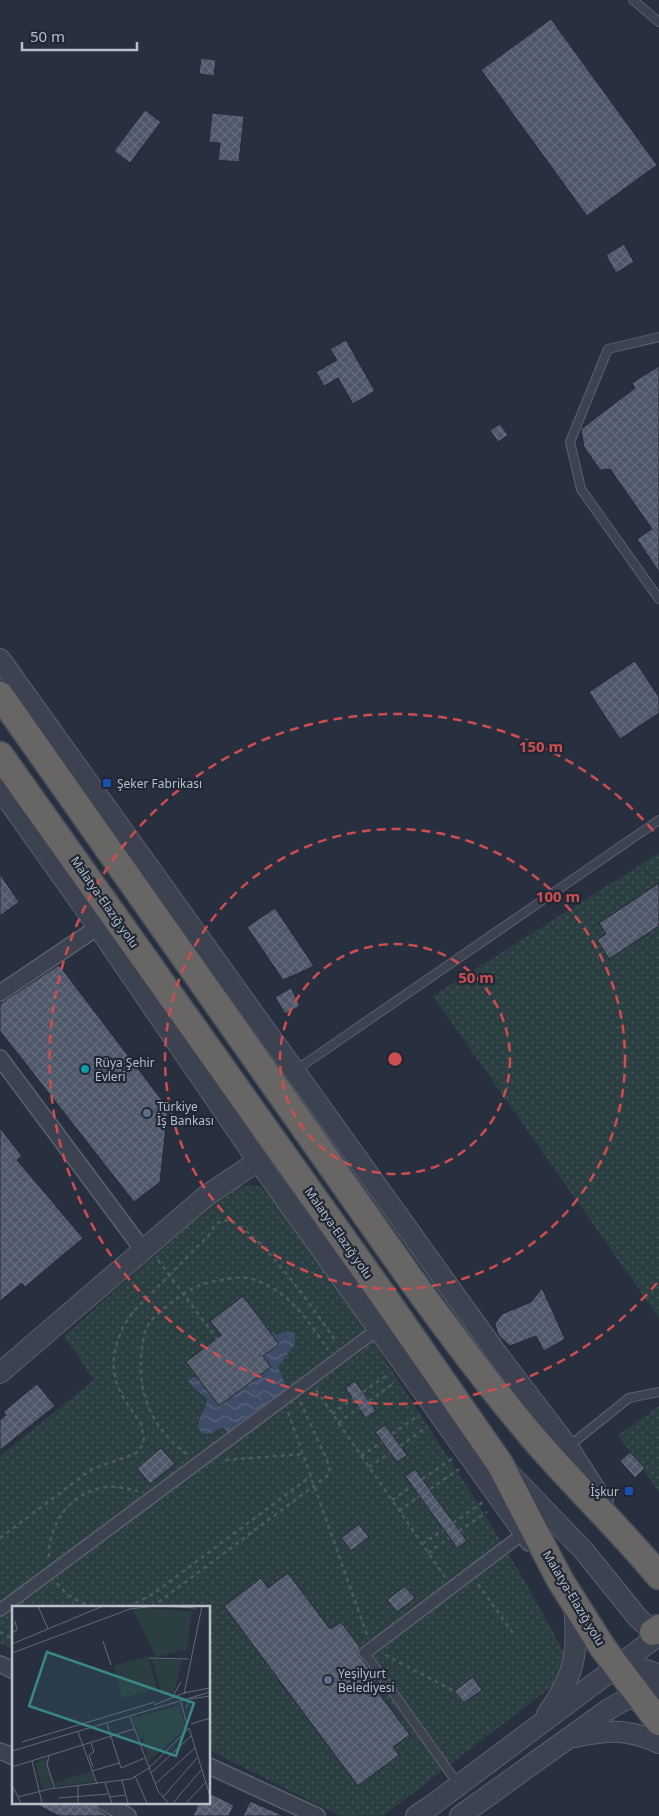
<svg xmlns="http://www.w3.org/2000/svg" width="659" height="1816" font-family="'Noto Sans',sans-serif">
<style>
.park{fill:url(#park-dots)}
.water{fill:url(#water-waves)}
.building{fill:url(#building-cross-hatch);stroke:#222937}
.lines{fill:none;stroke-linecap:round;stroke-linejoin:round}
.service-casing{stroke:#5a606d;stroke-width:10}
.pedestrian-casing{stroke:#5a606d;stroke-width:14}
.minor-casing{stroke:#5a606d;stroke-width:18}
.tertiary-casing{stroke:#5a606d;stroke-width:22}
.trunk-casing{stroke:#464d5a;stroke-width:29}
.path{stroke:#4a5b5f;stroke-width:2.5;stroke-dasharray:4 4;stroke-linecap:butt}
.service{stroke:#3c424f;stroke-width:8}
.pedestrian{stroke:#3c424f;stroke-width:11}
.minor{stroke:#3c424f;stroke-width:15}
.tertiary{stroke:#3c424f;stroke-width:20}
.trunk{stroke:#686664;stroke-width:26}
.ring{fill:none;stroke:#ce4e50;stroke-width:2.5;stroke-dasharray:9 6}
.transit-dot{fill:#1a4fb4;stroke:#202735;stroke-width:2}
.culture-dot{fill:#0f9aa8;stroke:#202735;stroke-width:2}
.service-dot{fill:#5c6f8a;stroke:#202735;stroke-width:2}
.labels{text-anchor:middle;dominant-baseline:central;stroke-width:4.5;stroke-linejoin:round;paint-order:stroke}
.poi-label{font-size:12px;fill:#b8beca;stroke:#202735;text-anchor:start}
.street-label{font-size:12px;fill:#b8beca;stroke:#202735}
.inset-road{fill:none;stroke:#626977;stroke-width:1}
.view{fill:#398885;fill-opacity:0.15;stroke:#398885;stroke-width:2.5}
.inset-edge{fill:none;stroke:#b8beca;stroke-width:2.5}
.centre{fill:#ce4e50;stroke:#202735;stroke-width:2.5}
.ring-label{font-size:15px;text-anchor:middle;font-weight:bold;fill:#ce4e50;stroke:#202735;stroke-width:4.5;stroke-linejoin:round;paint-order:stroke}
</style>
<defs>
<pattern id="park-dots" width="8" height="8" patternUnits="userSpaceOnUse" patternTransform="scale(1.25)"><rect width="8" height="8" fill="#2b3e41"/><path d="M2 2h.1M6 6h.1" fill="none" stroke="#48585b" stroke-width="1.8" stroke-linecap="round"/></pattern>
<pattern id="water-waves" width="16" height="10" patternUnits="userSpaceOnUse" patternTransform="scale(1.25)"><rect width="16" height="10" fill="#3f4c67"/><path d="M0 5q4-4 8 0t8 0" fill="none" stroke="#59647b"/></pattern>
<pattern id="building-cross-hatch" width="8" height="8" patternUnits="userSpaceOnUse" patternTransform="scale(1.25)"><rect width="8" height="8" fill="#4e5768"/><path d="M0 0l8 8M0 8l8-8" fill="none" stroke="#656d7c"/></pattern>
</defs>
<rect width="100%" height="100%" fill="#28303f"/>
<g class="park">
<path d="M659 853V1318L433 996Z"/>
<path d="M237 1185 260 1186 309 1242 477 1502 526 1583 565 1654 564 1665 554 1685 383 1816H340L209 1750V1607H14V1650L0 1643V1456L94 1380 64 1336 221 1196Z"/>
<path d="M659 1406V1492L618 1435Z"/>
</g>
<path class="water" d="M288 1331 295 1334V1344L278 1367 288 1391 229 1435 224 1428C214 1428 211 1439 200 1431 194 1419 207 1412 207 1399L190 1384 188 1381 192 1377H195L198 1379 219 1406 271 1367 263 1356 279 1344 271 1332 276 1335Z"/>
<g class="building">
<path d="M551 19 657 165 587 216 481 70Z"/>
<path d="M201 58 216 60 214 76 199 74Z"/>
<path d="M145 110 161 122 130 163 114 151Z"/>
<path d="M212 113 244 116 239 162 218 160 220 143 209 142Z"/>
<path d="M624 244 634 262 616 273 606 255Z"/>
<path d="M346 340 375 391 353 404 338 378 324 386 316 372 337 360 330 349Z"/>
<path d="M659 366V572L637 539 652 529 610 469 600 470 584 447 581 429 635 388 632 383Z"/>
<path d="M500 424 508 435 498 442 490 430Z"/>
<path d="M635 661 659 697V713L620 739 589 692Z"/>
<path d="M0 874 19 902 0 916Z"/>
<path d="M659 883V926L609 959 597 940 606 934 599 923Z"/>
<path d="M275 908 314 966 283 980 247 927Z"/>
<path d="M59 965 168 1108 160 1182 134 1202 0 1031V1004Z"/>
<path d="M291 988 300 1006 285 1014 275 997Z"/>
<path d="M0 1128 22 1156 17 1160 83 1238 25 1287 22 1283 0 1301Z"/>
<path d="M542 1288 565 1339 544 1351 536 1336 510 1346 498 1335 495 1324 502 1314 531 1302Z"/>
<path d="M243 1296 279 1344 263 1356 271 1367 219 1406 186 1362 221 1335 210 1321Z"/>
<path d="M355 1381 376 1411 366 1418 345 1388Z"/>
<path d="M37 1384 55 1406 0 1450V1420L6 1415 3 1412Z"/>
<path d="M385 1425 407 1455 397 1462 375 1432Z"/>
<path d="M161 1448 175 1464 150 1484 137 1468Z"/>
<path d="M630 1452 645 1468 635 1478 620 1461Z"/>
<path d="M415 1469 467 1541 457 1548 405 1476Z"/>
<path d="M359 1524 369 1537 351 1551 341 1538Z"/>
<path d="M288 1573 330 1629 341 1622 360 1647 358 1653 359 1657 363 1660 377 1680 372 1684 410 1735 393 1747 399 1755 358 1786 224 1606 261 1578 268 1588Z"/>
<path d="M405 1586 415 1598 397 1612 387 1600Z"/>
<path d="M473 1677 482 1690 464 1703 454 1691Z"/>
<path d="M209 1793 234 1805 229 1816H193L199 1802H209Z"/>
<path d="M250 1801 284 1816H243Z"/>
<path d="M32 1802H95L99 1810 109 1816H59Z"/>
</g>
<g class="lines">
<g class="service-casing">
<g id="service">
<path d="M633 0 659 22"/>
<path d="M659 337 608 349 570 442 581 489 659 599"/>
<path d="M296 1070 659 820"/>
<path d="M569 1446 629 1398 659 1392"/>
<path d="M365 1653 458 1784"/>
</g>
</g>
<g class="pedestrian-casing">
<g id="pedestrian">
<path d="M0 1610 378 1329"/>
<path d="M365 1653 524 1533"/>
</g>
</g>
<g class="minor-casing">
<g id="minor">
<path d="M0 993 98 927"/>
<path d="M0 1058 143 1250"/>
<path d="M0 1664 14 1671"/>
<path d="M0 1751 14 1757"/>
<path d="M209 1766 317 1816"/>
<path d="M104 1802 128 1816"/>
</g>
</g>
<g class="tertiary-casing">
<g id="tertiary">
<path d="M0 659 495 1351 568 1447 603 1502"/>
<path d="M0 789 98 927 258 1161 530 1541"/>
<path d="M0 1373 206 1196 258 1161"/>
<path d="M512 1476 584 1551 638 1618 658 1636"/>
<path d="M617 1667C632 1667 645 1668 659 1675"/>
<path d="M547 1714C577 1673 578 1651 574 1603"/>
<path d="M575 1737C608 1730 627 1728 659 1743"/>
<path d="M416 1816 431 1806 659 1635"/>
<path d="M460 1816 609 1709 623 1701 659 1688"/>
</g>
</g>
<g class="trunk-casing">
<g id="trunk">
<path d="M0 695 410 1278C447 1329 485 1381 526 1429 568 1480 617 1525 659 1576"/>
<path d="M0 755 380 1291 500 1464 560 1580 603 1648 659 1722"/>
<path d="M653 1632 659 1628"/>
</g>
</g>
<g class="path">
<path d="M158 1260 217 1339"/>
<path d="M249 1384 261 1401"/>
<path d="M316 1390 445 1577"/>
<path d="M363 1392 390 1373"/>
<path d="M369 1401 394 1383"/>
<path d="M288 1412 367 1635"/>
<path d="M332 1414 353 1399"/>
<path d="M338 1423 359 1408"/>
<path d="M392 1434 419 1415"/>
<path d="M400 1446 427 1427"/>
<path d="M187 1454C155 1432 138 1397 141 1357 142 1347 143 1336 147 1327 152 1317 162 1310 171 1303 183 1293 195 1286 211 1282 222 1280 237 1276 248 1278 285 1286 309 1321 328 1350"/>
<path d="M361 1456 382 1442"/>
<path d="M225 1460 303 1454"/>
<path d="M369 1467 390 1453"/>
<path d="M422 1479 452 1459"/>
<path d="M430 1489 459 1469"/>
<path d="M392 1500 412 1486"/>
<path d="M399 1511 419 1496"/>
<path d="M453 1523 483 1502"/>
<path d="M459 1531 487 1512"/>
<path d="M0 1538 92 1469 135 1454 142 1446 144 1438 141 1424 124 1399 116 1382 113 1363 117 1342 123 1327 132 1313 209 1235C212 1230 215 1223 222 1221 249 1213 322 1321 337 1343"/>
<path d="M422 1544 443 1530"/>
<path d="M428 1553 449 1538"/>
<path d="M49 1557C48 1523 72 1490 108 1487 118 1486 128 1489 138 1491"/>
<path d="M57 1583C69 1598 79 1603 96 1607"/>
<path d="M478 1584 515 1636"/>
<path d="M128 1607 153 1594 311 1476"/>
<path d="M152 1607 327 1476 330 1468 326 1458 300 1401"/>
<path d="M0 1632 14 1639"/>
<path d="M385 1655 454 1691"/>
</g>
<use href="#service" class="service"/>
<use href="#pedestrian" class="pedestrian"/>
<use href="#minor" class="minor"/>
<use href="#tertiary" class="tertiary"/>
<use href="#trunk" class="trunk"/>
</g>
<g class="ring">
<circle cx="395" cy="1059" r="115"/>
<circle cx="395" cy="1059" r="230"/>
<path d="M657 1283A345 345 0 1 1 657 835"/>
</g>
<g class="transit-dot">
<rect x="102" y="778" width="10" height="10" rx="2.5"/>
<rect x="624" y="1486" width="10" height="10" rx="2.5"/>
</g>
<circle class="culture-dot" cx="85" cy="1069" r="5"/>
<g class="service-dot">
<circle cx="147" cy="1113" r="5"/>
<circle cx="328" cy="1680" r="5"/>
</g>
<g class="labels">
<g class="poi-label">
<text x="117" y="783">Şeker Fabrikası</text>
<text x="95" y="1062">Rüya Şehir<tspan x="95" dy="14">Evleri</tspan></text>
<text x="157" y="1106">Türkiye<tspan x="157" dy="14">İş Bankası</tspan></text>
<text x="619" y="1491" text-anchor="end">İşkur</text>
<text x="338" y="1673">Yeşilyurt<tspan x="338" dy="14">Belediyesi</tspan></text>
</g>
<g class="street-label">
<text transform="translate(105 902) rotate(55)">Malatya-Elazığ yolu</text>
<text transform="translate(339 1233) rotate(55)">Malatya-Elazığ yolu</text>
<text transform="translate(574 1598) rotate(59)">Malatya-Elazığ yolu</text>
</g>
</g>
<g transform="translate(12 1606)">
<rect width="198" height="198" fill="#28303f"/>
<path d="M132 2 180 5 175 43 144 51 121 4Z" fill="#2b3e41"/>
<path d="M136 50 145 82 110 92 102 60ZM140 53 170 54 162 86 150 90ZM167 100 174 122 136 156 131 131 127 132 120 112ZM35 152 42 181 31 183 23 157ZM79 165 83 176 45 180 42 177Z" fill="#2b3e41"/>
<path class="inset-road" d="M26 0 36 23M0 27 5 24 3 15M91 35 99 59M0 38 91 0M0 47 118 3 144 0 184 2M137 52 176 53M172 88 190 0M161 90 169 76M169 96 175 119M142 99 172 87 198 82M174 102 178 93 198 90M118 111 146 185 156 197M95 118 109 162 133 152M179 118 198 112M177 122 198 190M66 126 85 178M10 136 143 96M79 137 82 146 77 149 81 161M0 145 198 86M37 150 35 159 43 182M20 155 30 197M0 161 122 123M80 165 107 157M139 167 179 130M123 170 135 197M110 175 116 197M93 177 100 197M143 178 183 142M0 179 9 197M66 180V197M6 191 37 183 119 173 137 162 177 122M97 191 114 189M151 191 185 152M46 192 96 188M161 197 189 164M174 197 193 177"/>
<path class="view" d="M35 46 182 97 164 150 17 100Z"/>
<rect width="198" height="198" class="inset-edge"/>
</g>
<circle cx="395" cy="1059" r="8" class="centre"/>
<g class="ring-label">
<text x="541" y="752">150 m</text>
<text x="558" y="902">100 m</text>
<text x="476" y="983">50 m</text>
</g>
<path d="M22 42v8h115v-8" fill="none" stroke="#b8beca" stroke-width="2.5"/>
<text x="30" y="42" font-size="15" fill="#b8beca" stroke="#202735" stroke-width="4" paint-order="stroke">50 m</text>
</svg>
